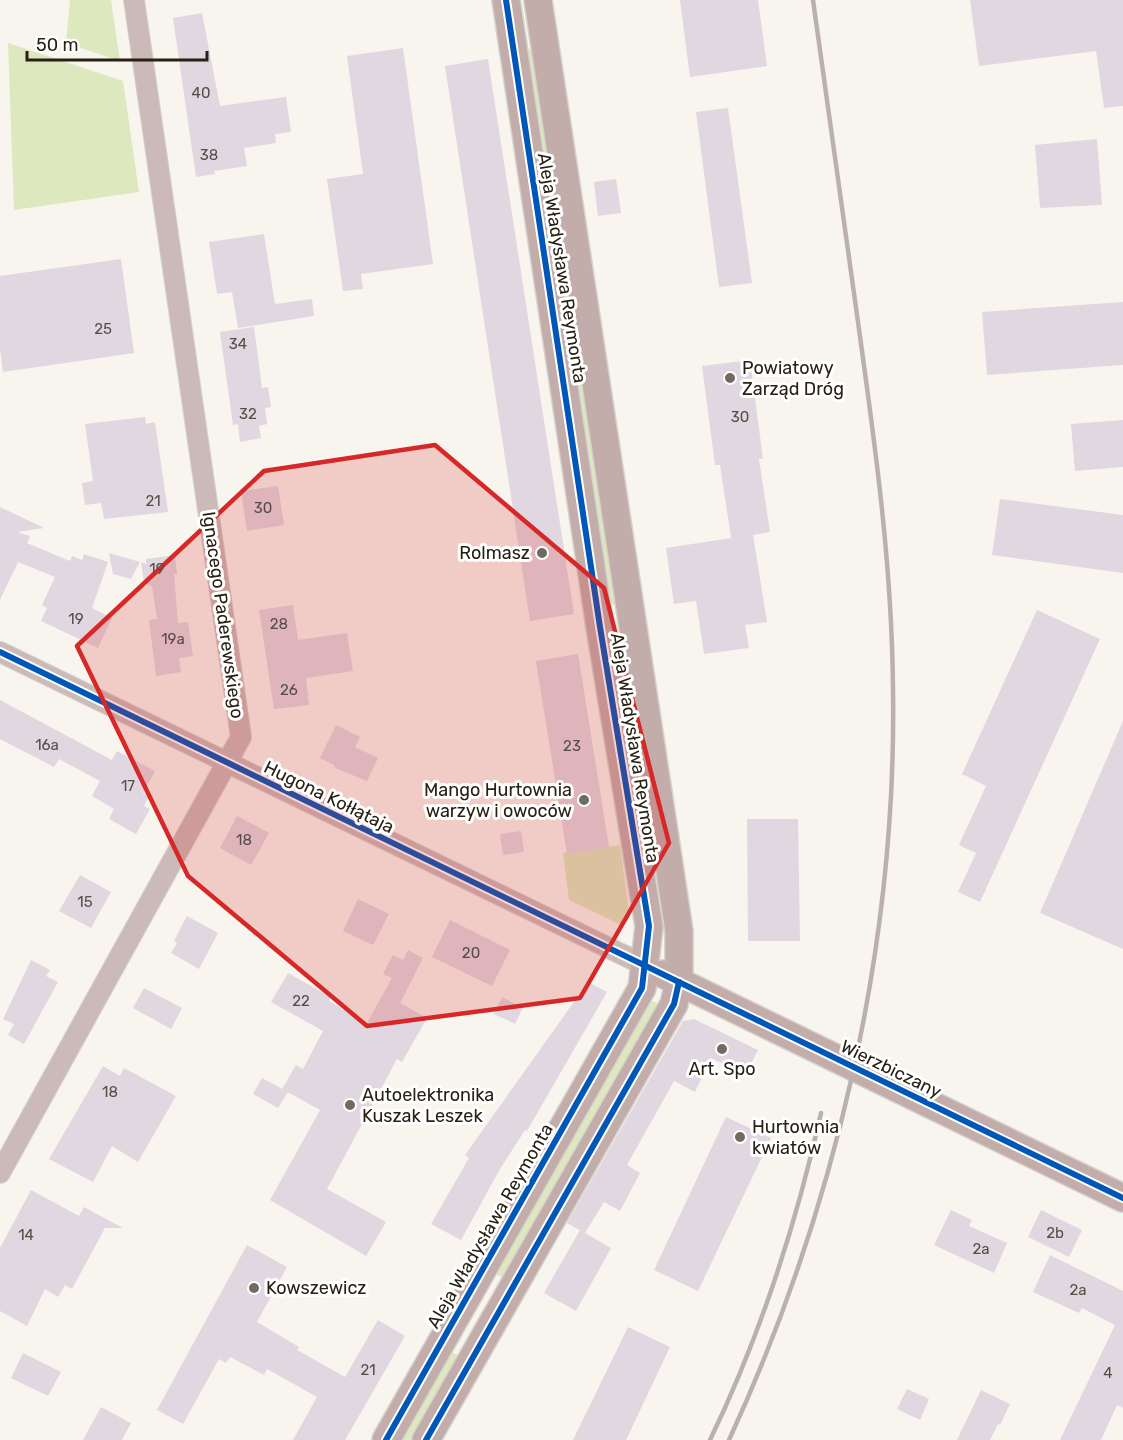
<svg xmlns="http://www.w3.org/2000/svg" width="1123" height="1440" font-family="Rubik,sans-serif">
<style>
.green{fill:#dee8bf}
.building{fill:#e1d7e0}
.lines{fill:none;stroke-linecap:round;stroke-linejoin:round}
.street-casing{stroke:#d6d2cc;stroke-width:22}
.secondary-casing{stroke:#d6d2cc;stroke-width:30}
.street{stroke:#cbbab7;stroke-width:20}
.secondary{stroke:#c2adaa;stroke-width:27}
.rail{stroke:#bab1ad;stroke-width:4.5}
.cycleway-casing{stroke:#fff;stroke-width:10}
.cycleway{stroke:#0057b8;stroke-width:6}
.marked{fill:#d62828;fill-opacity:0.2;stroke:#d62828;stroke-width:4.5;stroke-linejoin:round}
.poi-dot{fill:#706b60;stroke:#fff;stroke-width:2}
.labels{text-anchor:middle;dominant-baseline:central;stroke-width:6;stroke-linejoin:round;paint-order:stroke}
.number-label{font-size:15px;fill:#554e46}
.street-label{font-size:18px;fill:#262113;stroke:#fff}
.poi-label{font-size:18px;fill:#262113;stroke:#fff;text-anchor:start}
</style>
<rect width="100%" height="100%" fill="#f8f5ee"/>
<g class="green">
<path d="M70 0H111L120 61 66 43Z"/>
<path d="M8 43 123 81 139 192 14 210Z"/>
<path d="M528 49H533L562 243 557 245Z"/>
<path d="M570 293 617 607 611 604 565 301 566 295Z"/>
<path d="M618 643H623L666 933 663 935 660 930Z"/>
<path d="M620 845 630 919 621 925 569 900 563 853Z"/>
<path d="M653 1001 657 1003 658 1008 503 1278 495 1274 648 1002Z"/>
<path d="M451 1352 458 1355 459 1359 415 1440H398Z"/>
</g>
<g class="building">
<path d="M680 0H758L767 66 690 77Z"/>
<path d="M970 0H1123V106L1104 108 1096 51 979 66Z"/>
<path d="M202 13 220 106 286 97 291 132 275 134 276 143 244 148 247 166 214 171 215 174 196 177 173 18Z"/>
<path d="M403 48 433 264 361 274 363 289 343 291 327 179 363 174 347 56Z"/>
<path d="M488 59 574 614 530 621 445 66Z"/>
<path d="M728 108 752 283 719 287 696 112Z"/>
<path d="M1097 139 1102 205 1040 208 1035 145Z"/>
<path d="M616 179 621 213 598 216 594 182Z"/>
<path d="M264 234 275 304 312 299 314 316 238 328 232 292 217 294 209 242Z"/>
<path d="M121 259 134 353 3 372 0 349V276Z"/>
<path d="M1123 302V365L987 375 982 312Z"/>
<path d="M254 327 262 388 268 387 271 407 265 408 267 424 259 426 261 438 240 442 238 424 233 425 220 332Z"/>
<path d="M750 360 763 459H759L770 532 753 535 767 622 745 625 749 648 704 654 696 601 674 604 666 548 731 538 720 465H715L702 366Z"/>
<path d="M145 417 146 424 155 422 168 512 104 519 101 503 85 505 82 483 93 481 85 424Z"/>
<path d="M1123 420V467L1075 471 1071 424Z"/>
<path d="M278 486 284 525 247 531 241 491Z"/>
<path d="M1000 499 1123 515V573L992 555Z"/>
<path d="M0 507 44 528 17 532 30 536 27 543 70 561 72 556 82 560 84 554 108 562 92 608 112 618 98 648 41 621 47 608 42 605 55 577 18 562 0 600Z"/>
<path d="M109 553 140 562 131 579 113 574Z"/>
<path d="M175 555 177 574H174L178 623 188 622 193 656 179 658 181 672 156 676 149 620 157 619 152 586 144 583 141 562 146 564V559Z"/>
<path d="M293 605 298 640 347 633 353 671 306 678 309 705 274 709 259 610Z"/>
<path d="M1037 610 1100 639 980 902 958 892 976 853 959 845 986 786 962 774Z"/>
<path d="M578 654 609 847 567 854 536 661Z"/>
<path d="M0 700 112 760 117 751 155 771 143 793 149 796 144 806 150 809 136 834 109 819 114 809 92 796 100 781 59 759 54 767 0 739Z"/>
<path d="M1123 721V949L1040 913Z"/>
<path d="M336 725 360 737 355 747 378 758 367 781 335 768 334 765 320 758Z"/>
<path d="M237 816 269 833 251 865 220 848Z"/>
<path d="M747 819H798L800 941H748Z"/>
<path d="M521 831 524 852 503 855 500 834Z"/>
<path d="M80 875 111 892 91 928 59 911Z"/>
<path d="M358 899 389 914 373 945 343 931Z"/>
<path d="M187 916 218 933 199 969 171 953 177 943 174 941Z"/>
<path d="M450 920 510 950 492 986 432 957Z"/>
<path d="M408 950 423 958 400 1003 427 1018 402 1062 397 1059 327 1189 386 1222 366 1256 270 1200 320 1110 282 1089 296 1065 303 1069 323 1031 271 1002 288 973 331 997 329 1001 367 1023 392 978 383 974 393 955 403 960Z"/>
<path d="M31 960 50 970 46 976 58 982 24 1044 8 1035 14 1024 3 1019Z"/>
<path d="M588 982 607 992 527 1131 525 1130 500 1169 461 1240 431 1224 469 1158 465 1155Z"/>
<path d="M144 988 182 1008 171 1029 133 1008Z"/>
<path d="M502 997 523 1008 515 1024 494 1014Z"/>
<path d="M694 1019 758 1050 746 1074 711 1058 695 1092 674 1081 627 1165 640 1173 620 1211 604 1202 585 1233 611 1248 576 1311 544 1293 580 1230 583 1232 567 1223 683 1021Z"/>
<path d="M103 1066 120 1076 124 1068 176 1096 138 1162 112 1146 93 1182 49 1159Z"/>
<path d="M262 1078 288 1092 278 1108 253 1094Z"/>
<path d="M726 1117 771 1138 698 1291 654 1270Z"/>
<path d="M31 1190 79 1216 84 1207 123 1228H105L72 1289 65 1285 58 1297 45 1289 27 1326 0 1311V1248Z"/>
<path d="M951 1210 972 1220 969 1226 1007 1243 994 1273 934 1245Z"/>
<path d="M1041 1210 1082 1230 1069 1257 1028 1237Z"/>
<path d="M247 1245 287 1267 257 1322 299 1347 297 1350 345 1377 378 1320 405 1336 345 1440H293L317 1397 267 1369 264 1375 230 1357 226 1363 219 1359 183 1424 157 1410Z"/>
<path d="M1050 1255 1123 1291V1408L1117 1405 1101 1440H1060L1115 1325 1082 1308 1079 1313 1033 1292Z"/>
<path d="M628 1327 670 1347 626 1440H573Z"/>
<path d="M23 1353 61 1372 48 1396 11 1378Z"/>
<path d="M907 1389 929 1399 920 1420 897 1409Z"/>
<path d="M981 1390 1010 1404 1000 1425 998 1424 990 1440H957Z"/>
<path d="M101 1407 131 1423 122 1440H83Z"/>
</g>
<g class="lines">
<g class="street-casing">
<g id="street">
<path d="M0 652 646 966"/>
<path d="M0 1173 241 737 134 0"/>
</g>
</g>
<g class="secondary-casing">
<g id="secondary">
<path d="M663 974 1123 1198"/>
<path d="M386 1440 642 988 649 926 600 627 506 0"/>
<path d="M426 1440 674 1004 679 982V931L538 0"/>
</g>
</g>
<use href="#street" class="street"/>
<use href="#secondary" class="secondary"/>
<g class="rail">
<path d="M710 1440C760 1336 796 1225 821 1113"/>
<path d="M729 1440C836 1208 897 945 893 689 892 565 875 444 858 322 843 214 828 107 813 0"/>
</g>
<g class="cycleway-casing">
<g id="cycleway">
<path d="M0 652 1123 1198"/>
<path d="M386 1440 642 988 649 926 600 627 506 0"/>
<path d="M426 1440 674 1004 679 982"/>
</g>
</g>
<use href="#cycleway" class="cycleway"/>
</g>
<path class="marked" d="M435 445 604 588 669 843 580 998 367 1026 188 876 77 646 264 471Z"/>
<g class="poi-dot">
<circle cx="730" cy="378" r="6"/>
<circle cx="542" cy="553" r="6"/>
<circle cx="584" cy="800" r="6"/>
<circle cx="722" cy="1049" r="6"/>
<circle cx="350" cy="1105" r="6"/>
<circle cx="740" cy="1137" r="6"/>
<circle cx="254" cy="1288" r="6"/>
</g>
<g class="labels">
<g class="number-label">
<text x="201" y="93">40</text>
<text x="209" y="155">38</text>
<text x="103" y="329">25</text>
<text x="238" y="344">34</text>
<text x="248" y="414">32</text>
<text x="740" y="417">30</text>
<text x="153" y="501">21</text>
<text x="263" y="508">30</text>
<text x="157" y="569">19</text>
<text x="76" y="619">19</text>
<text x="279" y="624">28</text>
<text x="173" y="639">19a</text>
<text x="289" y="690">26</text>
<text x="47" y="745">16a</text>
<text x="572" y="746">23</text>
<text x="128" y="786">17</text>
<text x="244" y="840">18</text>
<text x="85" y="902">15</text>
<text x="471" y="953">20</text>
<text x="301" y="1001">22</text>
<text x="110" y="1092">18</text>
<text x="1055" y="1233">2b</text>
<text x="26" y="1235">14</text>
<text x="981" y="1249">2a</text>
<text x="1078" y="1290">2a</text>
<text x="368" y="1370">21</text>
<text x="1108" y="1373">4</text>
</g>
<g class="street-label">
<text transform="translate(562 268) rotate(81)">Aleja Władysława Reymonta</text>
<text transform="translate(223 615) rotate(82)">Ignacego Paderewskiego</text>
<text transform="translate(635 748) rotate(81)">Aleja Władysława Reymonta</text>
<text transform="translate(329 797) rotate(26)">Hugona Kołłątaja</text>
<text transform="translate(891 1069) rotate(26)">Wierzbiczany</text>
<text transform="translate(490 1226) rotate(-60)">Aleja Władysława Reymonta</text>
</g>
<g class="poi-label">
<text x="742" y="368">Powiatowy<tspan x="742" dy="21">Zarząd Dróg</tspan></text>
<text x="530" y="553" text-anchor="end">Rolmasz</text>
<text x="572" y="790" text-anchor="end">Mango Hurtownia<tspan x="572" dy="21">warzyw i owoców</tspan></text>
<text x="722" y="1069" text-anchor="middle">Art. Spo</text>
<text x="362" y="1095">Autoelektronika<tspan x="362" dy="21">Kuszak Leszek</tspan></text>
<text x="752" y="1127">Hurtownia<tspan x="752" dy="21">kwiatów</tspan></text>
<text x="266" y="1288">Kowszewicz</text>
</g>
</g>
<path d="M27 51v9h180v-9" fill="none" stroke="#262113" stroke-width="3"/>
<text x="36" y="51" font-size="18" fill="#262113" stroke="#ffffff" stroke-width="4.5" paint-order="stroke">50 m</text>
</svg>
